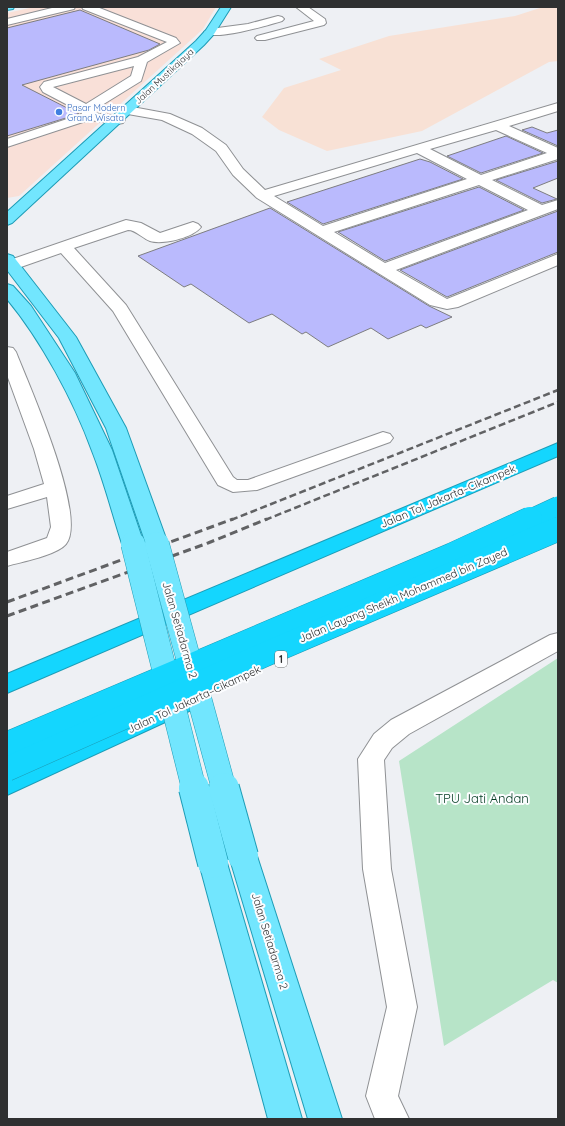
<svg xmlns="http://www.w3.org/2000/svg" width="565" height="1126" font-family="Quicksand,sans-serif">
<style>
.commercial{fill:#f9e0d8}
.industrial{fill:#f8e1d5}
.green{fill:#b7e4c8}
.building{fill:#babafd;stroke:#7d7d80}
.lines{fill:none;stroke-linecap:round;stroke-linejoin:round}
.minor-casing{stroke:#8f9194;stroke-width:2}
.major-casing{stroke:#1d9cb6;stroke-width:2}
.highway-casing{stroke:#1d9cb6;stroke-width:2}
.minor{fill:#fff;fill-rule:evenodd}
.major{fill:#72e6fe;fill-rule:evenodd}
.highway{fill:#14d6fe;fill-rule:evenodd}
.rail-far1{stroke:#616264;stroke-width:2.5;stroke-dasharray:7 3.5;stroke-linecap:butt}
.rail{stroke:#616264;stroke-width:3;stroke-dasharray:8 4.5;stroke-linecap:butt}
.major-bridge-far1-casing{stroke:#1d9cb6;stroke-width:25;stroke-linecap:butt}
.major-bridge-casing{stroke:#1d9cb6;stroke-width:32;stroke-linecap:butt}
.highway-bridge-far1-casing{stroke:#1d9cb6;stroke-width:20;stroke-linecap:butt}
.highway-bridge-casing{stroke:#1d9cb6;stroke-width:25;stroke-linecap:butt}
.major-bridge-far1{stroke:#72e6fe;stroke-width:24}
.major-bridge{stroke:#72e6fe;stroke-width:30}
.highway-bridge-far1{stroke:#14d6fe;stroke-width:19}
.highway-bridge{stroke:#14d6fe;stroke-width:24}
.shop-dot{fill:#3f7fe0;stroke:#fcfdff;stroke-width:1.5}
.labels{text-anchor:middle;dominant-baseline:central;stroke-width:4;stroke-linejoin:round;paint-order:stroke}
.far-street-label{font-size:9px;fill:#2f3031;stroke:#fcfdff}
.far-shop-label{font-size:9px;fill:#366cbe;stroke:#fcfdff;text-anchor:start}
.shield{fill:#fcfdff;stroke:#6c6e6f;stroke-width:1}
.shield-label{font-size:10px;font-weight:bold;fill:#2f3031}
.street-label{font-size:11px;fill:#2f3031;stroke:#fcfdff}
.near-park-label{font-size:13px;fill:#003a20;stroke:#fcfdff}
</style>
<rect width="100%" height="100%" fill="#eef0f4"/>
<path class="commercial" d="M34 7H216L203 29 19 196 7 198V13Z"/>
<path class="industrial" d="M543 7H558V61L549 62 422 131 327 151 279 130 262 117 284 88 341 70 319 59 389 36 515 16Z"/>
<path class="green" d="M558 658V983L553 980 444 1046 399 761Z"/>
<g class="building">
<path d="M80 10 160 44 149 50 22 85 79 114 7 136V28Z"/>
<path d="M532 127 547 133 558 130V146L522 130Z"/>
<path d="M506 136 543 153 481 173 447 156Z"/>
<path d="M420 159 430 162 463 179 323 224 287 202Z"/>
<path d="M558 161V178L533 188 557 199 542 203 496 180Z"/>
<path d="M479 187 524 210 385 261 338 232Z"/>
<path d="M270 208 429 306 452 317 426 328 421 325 388 339 371 328 328 347 306 332 302 334 272 314 249 323 191 284 184 287 138 256Z"/>
<path d="M558 211V252L447 297 400 270Z"/>
</g>
<g class="lines">
<g class="minor-casing">
<g id="minor">
<path d="M56 7H75L74 9 7 25V19Z"/>
<path d="M82 7H97L176 38 180 43 147 62 141 81 94 110 95 113 123 117 125 120 123 123 118 124 89 120 7 147V139L82 114 81 112 43 92 40 87 44 82 138 57 167 42 83 9ZM134 66 131 76 86 104 53 87Z"/>
<path d="M296 7H308L325 19 326 23 324 25 265 40H257L255 38 257 36 314 21Z"/>
<path d="M278 16 282 17 284 19 282 21C269 25 212 42 204 32L210 29 248 24Z"/>
<path d="M558 103V111L509 126 558 148V159L492 180 542 205 558 200V209L396 270 447 299 558 254V265L458 307 447 309 430 305 257 198 233 175 216 151 192 134 162 120 122 113 121 110 127 106 170 114 202 128 226 145 243 169 265 190ZM496 130 547 153 481 175 430 149ZM417 153 467 179 323 226 274 196ZM479 185 528 210 385 263 334 232Z"/>
<path d="M126 220 141 223 160 233 193 222 198 224 201 227C193 238 162 245 150 241 142 238 136 230 128 230L74 248 126 305 233 477 237 480H248L383 432 390 434 393 438 390 442 257 490 233 492 218 485 113 311 61 253 18 268 7 269V261Z"/>
<path d="M7 347 13 348 16 352C29 385 88 517 66 544 57 555 21 562 7 566V552L47 538 51 527 47 497 7 509V496L44 484 34 449 7 375Z"/>
<path d="M558 633V651L409 734 392 748 384 760 391 869 417 1007 398 1096 409 1119H375L366 1096 387 1007 363 869 358 759 374 734 391 720 550 635Z"/>
</g>
</g>
<g class="major-casing">
<g id="major">
<path d="M7 7H14L13 9 7 10Z"/>
<path d="M221 7H231L214 34 204 45 12 223 7 225V212L196 41 206 30Z"/>
<path d="M7 254 13 256 76 337 126 428 168 544 165 549 157 551 149 549 146 544 106 428 59 338 7 270Z"/>
<path d="M7 284 13 286 31 306 75 373 112 450 144 544 141 549 133 551 125 549 122 544C112 513 104 481 92 451 74 401 41 340 7 299Z"/>
<path d="M243 845 253 848 257 856 342 1119H308L229 856 233 848Z"/>
<path d="M213 852 223 855 227 863 302 1119H268L199 863 203 855Z"/>
</g>
</g>
<g class="highway-casing">
<g id="highway">
<path d="M558 443V456L7 693V674Z"/>
<path d="M191 691 200 694 203 700 200 706 7 795V773Z"/>
</g>
</g>
<use href="#minor" class="minor"/>
<use href="#major" class="major"/>
<use href="#highway" class="highway"/>
<g class="rail-far1">
<path d="M231 520 558 390"/>
<path d="M265 520 558 402"/>
</g>
<g class="rail">
<path d="M7 602 233 519"/>
<path d="M7 616 208 543 267 519"/>
</g>
<g class="major-bridge-far1-casing">
<g id="major-bridge-far1">
<path d="M133 544 194 789"/>
<path d="M157 544 224 789"/>
</g>
</g>
<g class="major-bridge-casing">
<g id="major-bridge">
<path d="M194 788 213 863"/>
<path d="M224 788 243 856"/>
</g>
</g>
<g class="highway-bridge-far1-casing">
<path id="highway-bridge-far1" d="M528 520 558 506"/>
</g>
<g class="highway-bridge-casing">
<g id="highway-bridge">
<path d="M7 744 452 555 530 519"/>
<path d="M7 769 266 654 558 529"/>
</g>
</g>
<use href="#major-bridge-far1" class="major-bridge-far1"/>
<use href="#major-bridge" class="major-bridge"/>
<use href="#highway-bridge-far1" class="highway-bridge-far1"/>
<use href="#highway-bridge" class="highway-bridge"/>
</g>
<circle class="shop-dot" cx="59" cy="112" r="4"/>
<g class="labels">
<g class="far-street-label">
<text transform="translate(164 76) rotate(-43)">Jalan Mustikajaya</text>
</g>
<g class="far-shop-label">
<text x="67" y="107">Pasar Modern<tspan x="67" dy="10">Grand Wisata</tspan></text>
</g>
<rect class="shield" x="275" y="651" width="12" height="16" rx="3"/>
<g class="shield-label">
<text x="281" y="659">1</text>
</g>
<g class="street-label">
<text transform="translate(448 496) rotate(-23)">Jalan Tol Jakarta–Cikampek</text>
<text transform="translate(403 595) rotate(-23)">Jalan Layang Sheikh Mohammed bin Zayed</text>
<text transform="translate(180 630) rotate(74)">Jalan Setiadarma 2</text>
<text transform="translate(194 699) rotate(-25)">Jalan Tol Jakarta–Cikampek</text>
<text transform="translate(270 941) rotate(73)">Jalan Setiadarma 2</text>
</g>
<g class="near-park-label">
<text x="482" y="798">TPU Jati Andan</text>
</g>
</g>
<rect width="565" height="1126" fill="none" stroke="#2f3031" stroke-width="16"/>
</svg>
